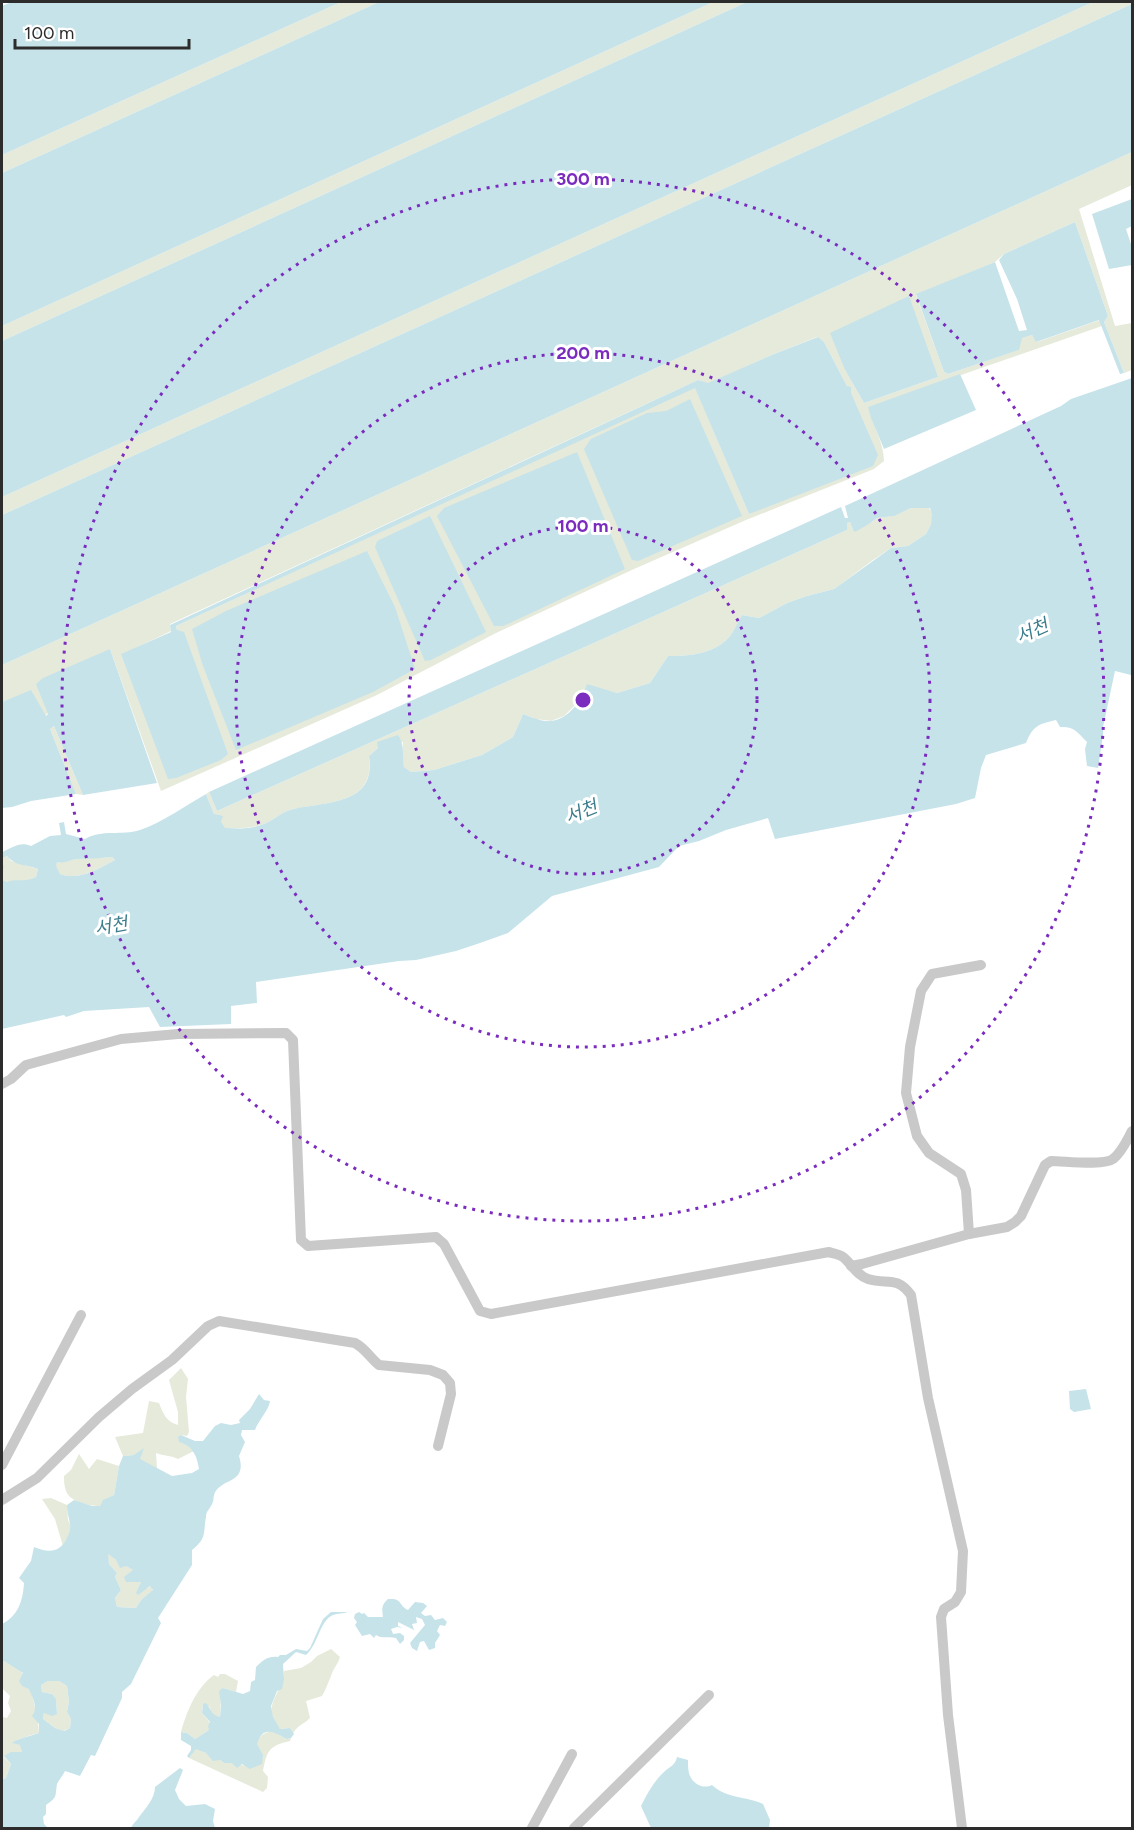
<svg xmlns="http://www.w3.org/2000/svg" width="1134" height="1830" font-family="Figtree,'Noto Sans KR',sans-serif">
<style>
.green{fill:#e6eada;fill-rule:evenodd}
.water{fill:#c6e3ea;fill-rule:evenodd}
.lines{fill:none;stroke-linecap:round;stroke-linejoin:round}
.street{stroke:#c9c9c9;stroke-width:10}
.ring{fill:none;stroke:#7b2cbf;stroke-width:3;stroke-dasharray:3 6}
.labels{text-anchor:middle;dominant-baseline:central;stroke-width:6;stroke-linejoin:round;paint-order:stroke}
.water-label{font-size:18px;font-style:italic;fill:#3c7d8d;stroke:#fff}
.centre{fill:#7b2cbf;stroke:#fff;stroke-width:3}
.ring-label{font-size:18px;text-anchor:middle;font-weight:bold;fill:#7b2cbf;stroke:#fff;stroke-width:6;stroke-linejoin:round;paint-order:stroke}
</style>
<rect width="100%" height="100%" fill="#fff"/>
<g class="green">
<path d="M341 2H379L2 173V155Z"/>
<path d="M713 2H747L2 341V326Z"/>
<path d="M1093 2H1132V4L2 515V497Z"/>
<path d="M1132 152V185L1079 209 1115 326 1132 323V370L1124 373 1104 322 1108 316 1075 222 1004 254 995 262 916 295 944 372 948 374 1018 350 1021 338 1032 335 1037 342 1100 320 1102 326 869 407C872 426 884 442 884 461L874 469 746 520 634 569 496 633 377 695 161 791 110 649 45 716 31 691 2 702V665ZM817 337 824 342 847 386 851 388V393L749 514 695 387 176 626 177 630 121 655 171 631 170 624 698 380 708 384 774 354ZM845 370 938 377 864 403Z"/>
<path d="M911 508H929L933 514 931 524 926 534 908 546 891 548 873 560 834 589 807 596 787 603 759 618 742 615C738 622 735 630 730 636 715 654 690 656 668 656L650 683 617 693 605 690 583 697 564 716 551 721 536 719 523 714 513 737 482 755 434 770 411 772 404 767 402 756 403 742 378 748 369 756C376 807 323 801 290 810 280 813 275 819 266 823 253 829 239 828 225 829L214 814 206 794 209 792 217 811 847 530V523L850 522 853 530 869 524 877 518 893 516Z"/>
<path d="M54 726 83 795 76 794 50 729Z"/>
<path d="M7 856 11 861 38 869 36 877 28 881 3 882 2 871 4 867 3 858Z"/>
<path d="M112 857 115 860C98 869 79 881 60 874L55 866 57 862C65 863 68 860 76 859 88 858 100 858 112 857Z"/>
<path d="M181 1368 188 1379 186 1397 189 1432 187 1436 181 1435 180 1442 186 1444 194 1451 178 1459C170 1455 164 1456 156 1453L157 1469 144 1463 134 1455 123 1456 115 1437 143 1433 149 1401 159 1403C163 1413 166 1422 178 1425V1412L169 1380Z"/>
<path d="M79 1454 89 1469 97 1459 119 1466 114 1495 104 1500 100 1506C89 1506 70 1502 66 1491 64 1486 64 1480 64 1476L71 1470Z"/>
<path d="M51 1498 67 1505 68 1520 71 1526 69 1535 63 1546 55 1519 42 1499Z"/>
<path d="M107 1553 116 1560 133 1570 141 1582 137 1594 151 1586 153 1591 141 1600 136 1608 117 1607 115 1598 121 1590 115 1577 117 1573 109 1564Z"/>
<path d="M331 1649 340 1657C338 1664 333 1669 331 1676 328 1683 326 1689 322 1696L306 1701 310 1718C303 1725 300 1723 293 1733L290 1728 280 1729C259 1704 284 1694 284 1671L301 1668 311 1662 317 1656Z"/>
<path d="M4 1661C10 1665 20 1669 23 1674 31 1685 39 1720 39 1733 31 1735 19 1738 13 1743L21 1745 22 1752 4 1757 11 1764 6 1778 2 1779V1717L7 1718 11 1711 8 1703 10 1696 2 1688V1664Z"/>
<path d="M220 1674H225L238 1681 236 1692 223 1688 221 1697 220 1717C213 1716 211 1714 210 1707L203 1704 202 1713 210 1723 209 1730 195 1739 187 1733 181 1732C187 1711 196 1688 214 1675L218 1677Z"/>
<path d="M48 1681H59L67 1686 69 1702 67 1712 71 1719 70 1728 63 1731 55 1728 43 1719 44 1713 57 1714 56 1700 52 1694 42 1692 41 1685Z"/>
<path d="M272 1731 287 1739 291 1738 290 1741C269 1746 267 1750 263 1771L268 1777 267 1788 263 1792 189 1758 196 1748 220 1760 224 1763 228 1762 247 1766 262 1755 256 1744C259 1736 263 1733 272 1731Z"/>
</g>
<g class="water">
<path d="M12 2H341L2 155V6Z"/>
<path d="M379 2H713L2 326V173Z"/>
<path d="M747 2H1093L2 497V341Z"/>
<path d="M1132 4V152L2 665V515Z"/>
<path d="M1132 199V226L1126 229 1132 247V265L1109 269 1092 214Z"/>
<path d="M1075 222 1108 316 1104 322 1124 373 1120 374 1099 320 1036 342 1032 335 1022 338 1019 350 948 374 944 372 916 294 995 262 1019 331 1027 330 1017 299 999 260 1004 254Z"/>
<path d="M909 296 938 377 864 403 845 370 830 333Z"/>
<path d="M818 337 824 342 847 386 851 387V393L878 455 873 466 749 514 695 388 176 626 177 630 184 632 228 754 221 760 176 778 168 779 121 654 171 632 170 625 698 380 708 383 774 354Z"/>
<path d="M960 374 976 410 884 449 871 418 868 407Z"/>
<path d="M1132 378V671L1131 675 1115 671 1103 727V735L1098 768 1087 766 1085 749 1087 742C1077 732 1074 726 1060 727L1056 720C1038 724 1033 726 1026 743L986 755 981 768 975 798 956 804 775 839 768 818 726 830 699 841 679 846 659 867 552 896 508 933 480 943 456 951 416 960 399 961 256 982 257 1003 231 1006V1024L160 1027 149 1007 84 1011 66 1017 64 1015 2 1029V880L7 882C16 878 25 883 36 877L38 869C27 864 16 867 7 856L3 858 4 868 2 871V852C12 848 20 841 31 846L50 836 61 835 59 823 64 822 66 834 85 839C102 829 121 836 140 830 163 822 185 806 206 794L214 814 223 816 221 822 225 828C239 829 253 829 266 823 275 819 280 813 290 810 323 801 377 807 369 756L378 748 377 742 398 735C405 745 402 755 404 767L411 772 434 770 482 755 513 737 523 714C531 717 542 722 551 721 569 719 582 700 587 684L617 693 650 683 668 656C690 656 715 654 730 636 735 630 738 621 742 615L759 618 787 603 807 596 834 589 891 548 908 546 926 534 931 524 932 514 930 508H911L894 516 877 518 869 524 855 532 853 530 850 522 847 523V530L217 811 209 792 841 507 845 518H848L845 506 1061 406 1071 399ZM112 857 115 860C98 869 79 881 60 874L56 866 57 862C65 864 69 860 76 859 88 859 100 858 112 857Z"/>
<path d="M690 399 742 516 638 561 632 560 584 449 591 439 647 413 666 411Z"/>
<path d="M577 452 625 569 510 623 503 626H494L437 516 444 508Z"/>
<path d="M430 516 486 632 431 660 425 661 375 547 377 541Z"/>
<path d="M367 551 395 607 415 669 373 692 236 750 203 666 192 629 226 611Z"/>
<path d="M110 649 157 783 83 795 54 726 50 729 76 794 31 801 12 807 2 808V702L31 690 46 716 48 714 36 684 43 678Z"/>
<path d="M1086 1389 1091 1409 1074 1412 1070 1409 1069 1391Z"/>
<path d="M259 1394 264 1400 270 1401C268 1412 259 1419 255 1430H242L241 1435 245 1442 239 1456C248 1485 220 1477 214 1495 213 1498 214 1501 212 1504 210 1509 206 1511 206 1517 203 1534 207 1538 192 1550V1565L158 1618 161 1623 131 1684 122 1692V1698L95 1756 91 1755 80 1776 65 1771C63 1775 59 1780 57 1784 55 1796 58 1797 46 1805V1814L43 1817 44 1824 48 1828H2V1779L6 1778 11 1764 4 1756 11 1752H22L20 1745 12 1743C19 1738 30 1736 39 1733V1724L32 1716C39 1708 32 1697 29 1689L22 1686 19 1681 23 1673 4 1661 2 1664V1624C18 1616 23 1601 24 1583L19 1578 31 1561 34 1547C48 1553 60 1553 67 1538 69 1534 71 1529 70 1524 69 1517 67 1513 67 1505L74 1500 92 1506H100L103 1500 114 1495 119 1466 123 1456 134 1455 144 1448 140 1459 172 1476 192 1473 199 1469C197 1456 193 1446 179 1442L178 1437 181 1435 195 1441H203L215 1426 221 1423 231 1425 240 1423 239 1420 250 1409ZM108 1554 116 1560 120 1568 126 1566 133 1570 124 1577 126 1582H141L136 1593 138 1595 150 1586 153 1590 141 1600 136 1608 117 1607 115 1598 121 1590 115 1577 117 1573 109 1564ZM48 1681H59L67 1686 69 1702 67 1712 71 1719 70 1728 64 1731 55 1728 43 1719 44 1713 52 1716 57 1714 56 1699 52 1694 42 1692 41 1685Z"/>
<path d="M388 1599C403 1598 398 1605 408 1610L415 1602 423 1603 427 1606 421 1613 425 1616 431 1615 435 1620 443 1618 447 1622 445 1626 440 1625 437 1631 440 1635 435 1643V1648L429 1650 424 1641 420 1642 417 1651 412 1648 410 1643 425 1625 422 1619 416 1617 417 1623 412 1624 414 1630 398 1622V1626L403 1628 397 1627 391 1629 393 1634 400 1633 404 1636V1640L400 1644 396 1638C389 1636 382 1639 376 1635L374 1638 370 1634 362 1636 355 1625 357 1622 354 1618 355 1614 359 1612 362 1614 364 1613 368 1617H383C382 1609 381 1605 388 1599Z"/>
<path d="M331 1612H348C343 1614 338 1613 333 1615 320 1620 318 1645 306 1655L296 1652 283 1664 284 1679 282 1689 277 1691 271 1706 273 1717 280 1729 290 1728 294 1734 291 1738 287 1739C273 1732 263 1725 257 1744L263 1755 262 1764 250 1769 242 1764 237 1768 232 1763H224L220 1760 213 1761 206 1753 196 1749 189 1758 187 1756 191 1750V1746L181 1740V1732L187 1733 195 1739 209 1730 208 1726 210 1722 202 1713 203 1704 206 1703C212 1709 210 1715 220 1717L221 1705 219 1691 223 1688 243 1694 250 1691 251 1682 255 1680 256 1667C263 1660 268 1656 278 1657L280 1655H286L296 1649 307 1651 310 1648 323 1619Z"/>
<path d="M677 1757 688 1760C688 1764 688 1772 690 1776 694 1785 704 1789 712 1785 727 1799 746 1796 763 1804L770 1820 769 1828H651L641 1806C647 1794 654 1781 664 1772 670 1766 675 1766 677 1757Z"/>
<path d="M180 1768 183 1770 175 1790 179 1799 186 1806 205 1804 215 1809 213 1821 215 1828H131C133 1823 136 1822 139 1817 146 1808 155 1798 155 1787Z"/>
</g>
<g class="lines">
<g class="street">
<path d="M2 1084 11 1079 26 1065 121 1039 178 1034 286 1033 293 1040 301 1240 308 1246 436 1237 444 1244 480 1311 491 1314 829 1252C834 1254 839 1254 843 1257 852 1264 856 1275 868 1279 887 1285 896 1275 911 1295L928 1398 963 1551 961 1592 955 1602 944 1609 941 1617 948 1715 962 1828"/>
<path d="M969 1234 966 1190 961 1174 929 1153 917 1136 906 1093 910 1047 921 991 932 974 981 965"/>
<path d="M851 1266 862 1264 969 1234 1007 1227 1015 1222 1021 1216 1045 1165 1051 1161C1065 1161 1103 1166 1113 1159 1122 1152 1127 1140 1132 1131"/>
<path d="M2 1465 81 1315"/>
<path d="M2 1500 37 1478 99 1417 132 1389 172 1360 208 1326 219 1321 355 1343C366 1349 370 1358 379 1365L430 1370 443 1375 450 1383 451 1394 438 1446"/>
<path d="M532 1828 572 1754"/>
<path d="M574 1828 709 1695"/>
</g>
</g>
<g class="ring">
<circle cx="583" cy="700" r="174"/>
<circle cx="583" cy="700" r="347"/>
<circle cx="583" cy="700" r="521"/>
</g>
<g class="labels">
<g class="water-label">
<text transform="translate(1032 631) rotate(-24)">서천</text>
<text transform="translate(581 812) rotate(-22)">서천</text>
<text transform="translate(111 926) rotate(-10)">서천</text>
</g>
</g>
<circle cx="583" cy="700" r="9" class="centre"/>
<g class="ring-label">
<text x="583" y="185">300 m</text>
<text x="583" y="359">200 m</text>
<text x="583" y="532">100 m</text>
</g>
<rect width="1134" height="1830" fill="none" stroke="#2c2c2c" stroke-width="6"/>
<path d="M15 39v9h174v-9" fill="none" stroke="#2c2c2c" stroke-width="3"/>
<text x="24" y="39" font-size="18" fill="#2c2c2c" stroke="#ffffff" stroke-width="4.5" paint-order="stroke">100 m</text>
</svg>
